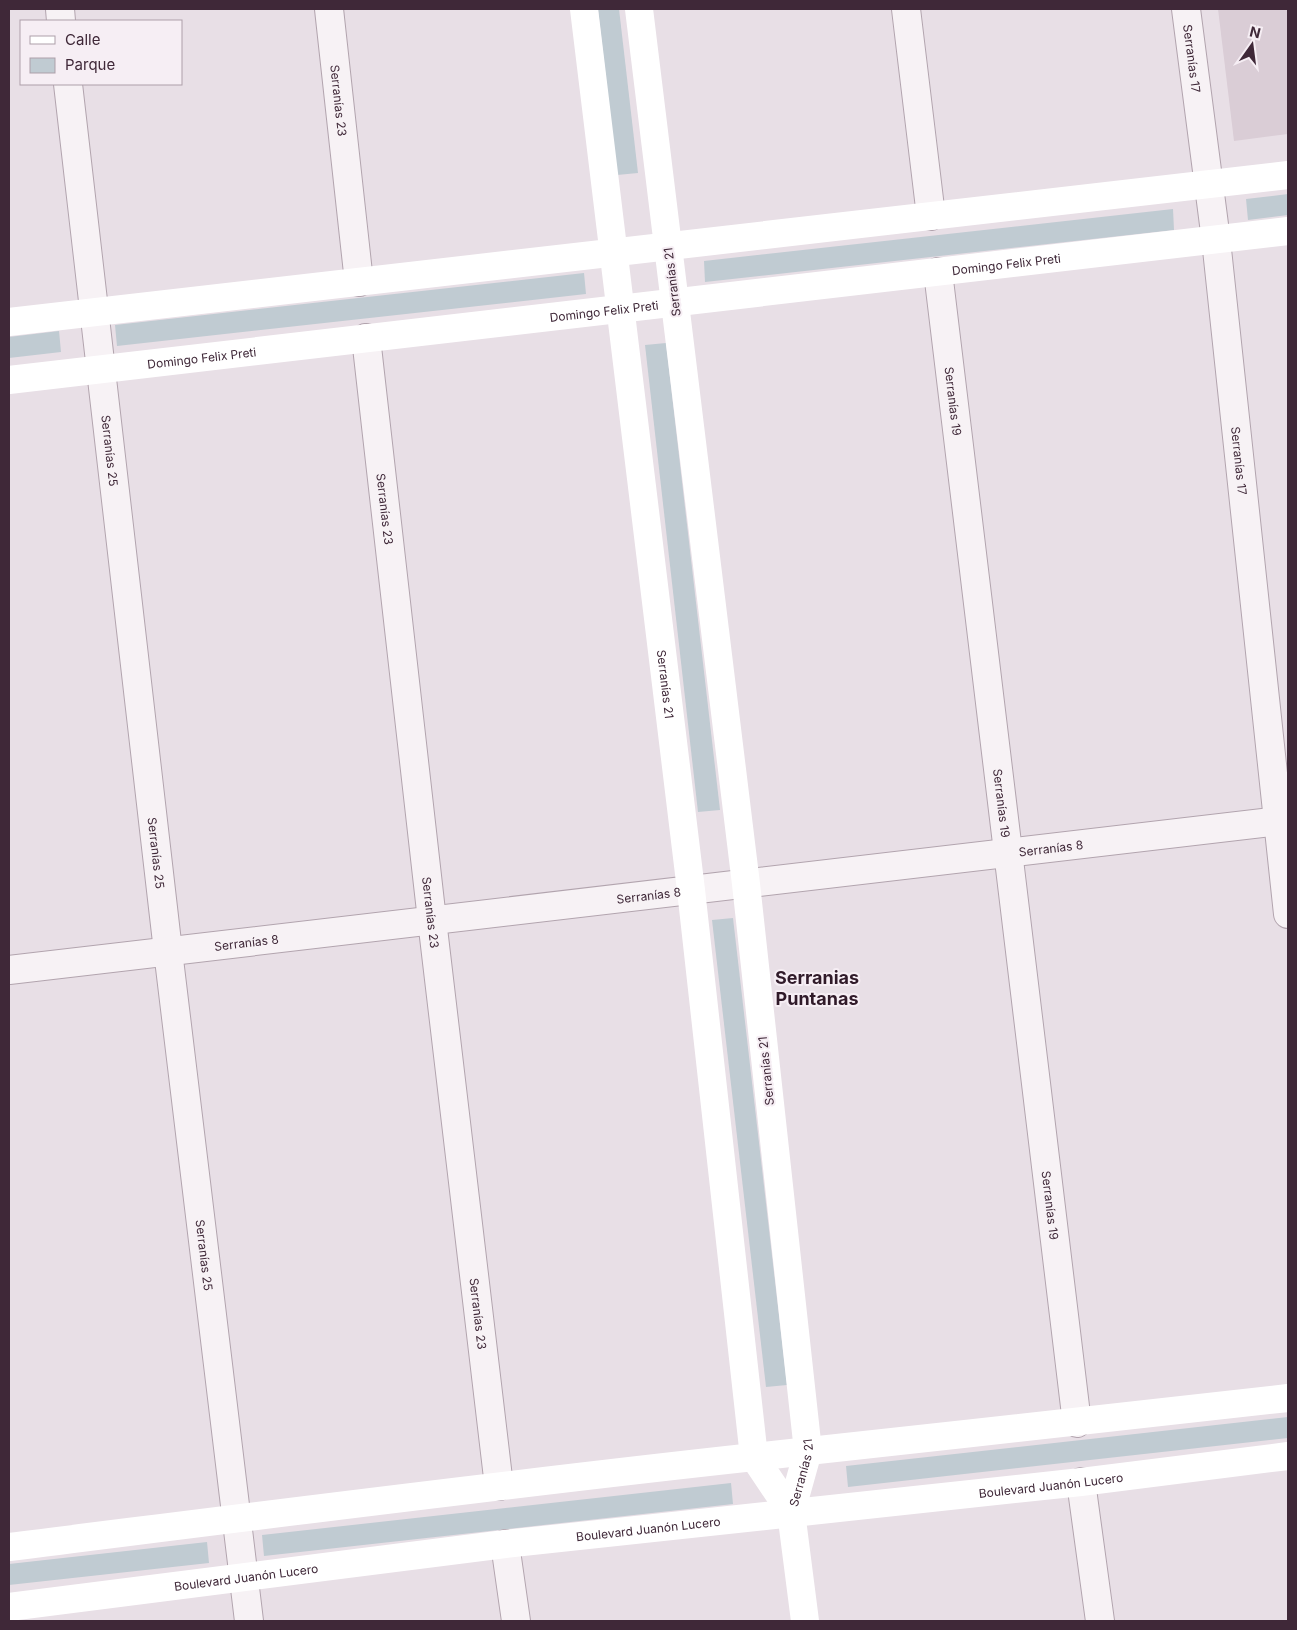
<svg xmlns="http://www.w3.org/2000/svg" width="1297" height="1630" font-family="Inter,sans-serif">
<style>
.built{fill:#dacdd6}
.green{fill:#c0cbd2}
.lines{fill:none;stroke-linecap:round;stroke-linejoin:round}
.street-casing{stroke:#b2a4ae;stroke-width:30}
.street{stroke:#f7f2f5;stroke-width:28}
.secondary{stroke:#fff;stroke-width:28}
.labels{text-anchor:middle;dominant-baseline:central;stroke-width:4;stroke-linejoin:round;paint-order:stroke}
.street-label{font-size:12px;fill:#3f2838;stroke:#f6eef4}
.district-label{font-size:18px;font-weight:bold;fill:#301a29;stroke:#f6eef4}
</style>
<rect width="100%" height="100%" fill="#e8dfe6"/>
<path class="built" d="M1218 9H1288V134L1234 141Z"/>
<g class="green">
<path d="M598 9H619L638 173 617 175Z"/>
<path d="M1288 194V215L1248 220 1246 199Z"/>
<path d="M1173 209 1174 230 705 282 704 261Z"/>
<path d="M584 273 586 294 117 346 115 325Z"/>
<path d="M59 331 61 352 9 358V337Z"/>
<path d="M666 343 720 810 698 812 645 345Z"/>
<path d="M733 918 787 1385 766 1387 712 920Z"/>
<path d="M1288 1417V1438L848 1487 846 1466Z"/>
<path d="M731 1483 733 1504 264 1556 262 1535Z"/>
<path d="M207 1542 209 1563 9 1585V1564Z"/>
</g>
<g class="lines">
<g class="street-casing">
<g id="street">
<path d="M60 9 61 21"/>
<path id="s1" d="M329 9 359 282"/>
<path d="M906 9 931 216"/>
<path id="s2" d="M1186 9 1216 240 1288 914"/>
<path id="s3" d="M68 84 168 951 249 1621"/>
<path id="s4" d="M938 272 1077 1423"/>
<path id="s5" d="M366 338 432 920 499 1486"/>
<path id="s6" d="M9 970 1288 820"/>
<path d="M1081 1482 1100 1621"/>
<path d="M505 1544 516 1621"/>
</g>
</g>
<use href="#street" class="street"/>
<g class="secondary">
<path id="s7" d="M584 9 691 890 754 1457 791 1512 808 1451 746 884 639 9"/>
<path d="M9 322 1288 175"/>
<path id="s8" d="M9 380 1288 231"/>
<path d="M791 1512 805 1621"/>
<path d="M9 1547C257 1516 505 1484 754 1457 932 1437 1110 1419 1288 1398"/>
<path id="s9" d="M9 1607 505 1544 1081 1482 1288 1456"/>
</g>
</g>
<g class="labels">
<g class="street-label">
<text stroke="none"><textPath href="#s2" startOffset="50">Serranías 17</textPath></text>
<text stroke="none"><textPath href="#s1" startOffset="92">Serranías 23</textPath></text>
<text stroke="none"><textPath href="#s8" startOffset="1004">Domingo Felix Preti</textPath></text>
<text transform="translate(672 282) rotate(-97)">Serranías 21</text>
<text stroke="none"><textPath href="#s8" startOffset="599">Domingo Felix Preti</textPath></text>
<text stroke="none"><textPath href="#s8" startOffset="194">Domingo Felix Preti</textPath></text>
<text stroke="none"><textPath href="#s4" startOffset="130">Serranías 19</textPath></text>
<text stroke="none"><textPath href="#s3" startOffset="369">Serranías 25</textPath></text>
<text stroke="none"><textPath href="#s2" startOffset="455">Serranías 17</textPath></text>
<text stroke="none"><textPath href="#s5" startOffset="172">Serranías 23</textPath></text>
<text stroke="none"><textPath href="#s7" startOffset="680">Serranías 21</textPath></text>
<text stroke="none"><textPath href="#s4" startOffset="535">Serranías 19</textPath></text>
<text stroke="none"><textPath href="#s6" startOffset="1049">Serranías 8</textPath></text>
<text stroke="none"><textPath href="#s3" startOffset="774">Serranías 25</textPath></text>
<text stroke="none"><textPath href="#s6" startOffset="644">Serranías 8</textPath></text>
<text stroke="none"><textPath href="#s5" startOffset="578">Serranías 23</textPath></text>
<text stroke="none"><textPath href="#s6" startOffset="239">Serranías 8</textPath></text>
<text transform="translate(766 1071) rotate(-96)">Serranías 21</text>
<text stroke="none"><textPath href="#s4" startOffset="940">Serranías 19</textPath></text>
<text stroke="none"><textPath href="#s3" startOffset="1179">Serranías 25</textPath></text>
<text stroke="none"><textPath href="#s5" startOffset="982">Serranías 23</textPath></text>
<text stroke="none"><textPath href="#s7" startOffset="1565">Serranías 21</textPath></text>
<text stroke="none"><textPath href="#s9" startOffset="1049">Boulevard Juanón Lucero</textPath></text>
<text stroke="none"><textPath href="#s9" startOffset="644">Boulevard Juanón Lucero</textPath></text>
<text stroke="none"><textPath href="#s9" startOffset="239">Boulevard Juanón Lucero</textPath></text>
</g>
<g class="district-label">
<text x="817" y="977">Serranias<tspan x="817" dy="21">Puntanas</tspan></text>
</g>
</g>
<rect width="1297" height="1630" fill="none" stroke="#3f2838" stroke-width="20"/>
<rect x="20" y="20" width="162" height="65" fill="#f6eef4" stroke="#ad9fa9"/>
<rect x="30" y="36" width="25" height="8" fill="#ffffff" stroke="#ad9fa9"/>
<text x="65" y="45" font-size="15" fill="#3f2838">Calle</text>
<rect x="30" y="58" width="25" height="15" fill="#c0cbd2" stroke="#ad9fa9"/>
<text x="65" y="70" font-size="15" fill="#3f2838">Parque</text>
<g transform="translate(1252 45) rotate(14)" stroke="#f6eef4" stroke-width="4" paint-order="stroke">
<path d="M0-4L9 19L0 12L-9 19Z" fill="#3f2838"/>
<text y="-8" font-size="14" font-weight="bold" text-anchor="middle" fill="#3f2838">N</text>
</g>
</svg>
